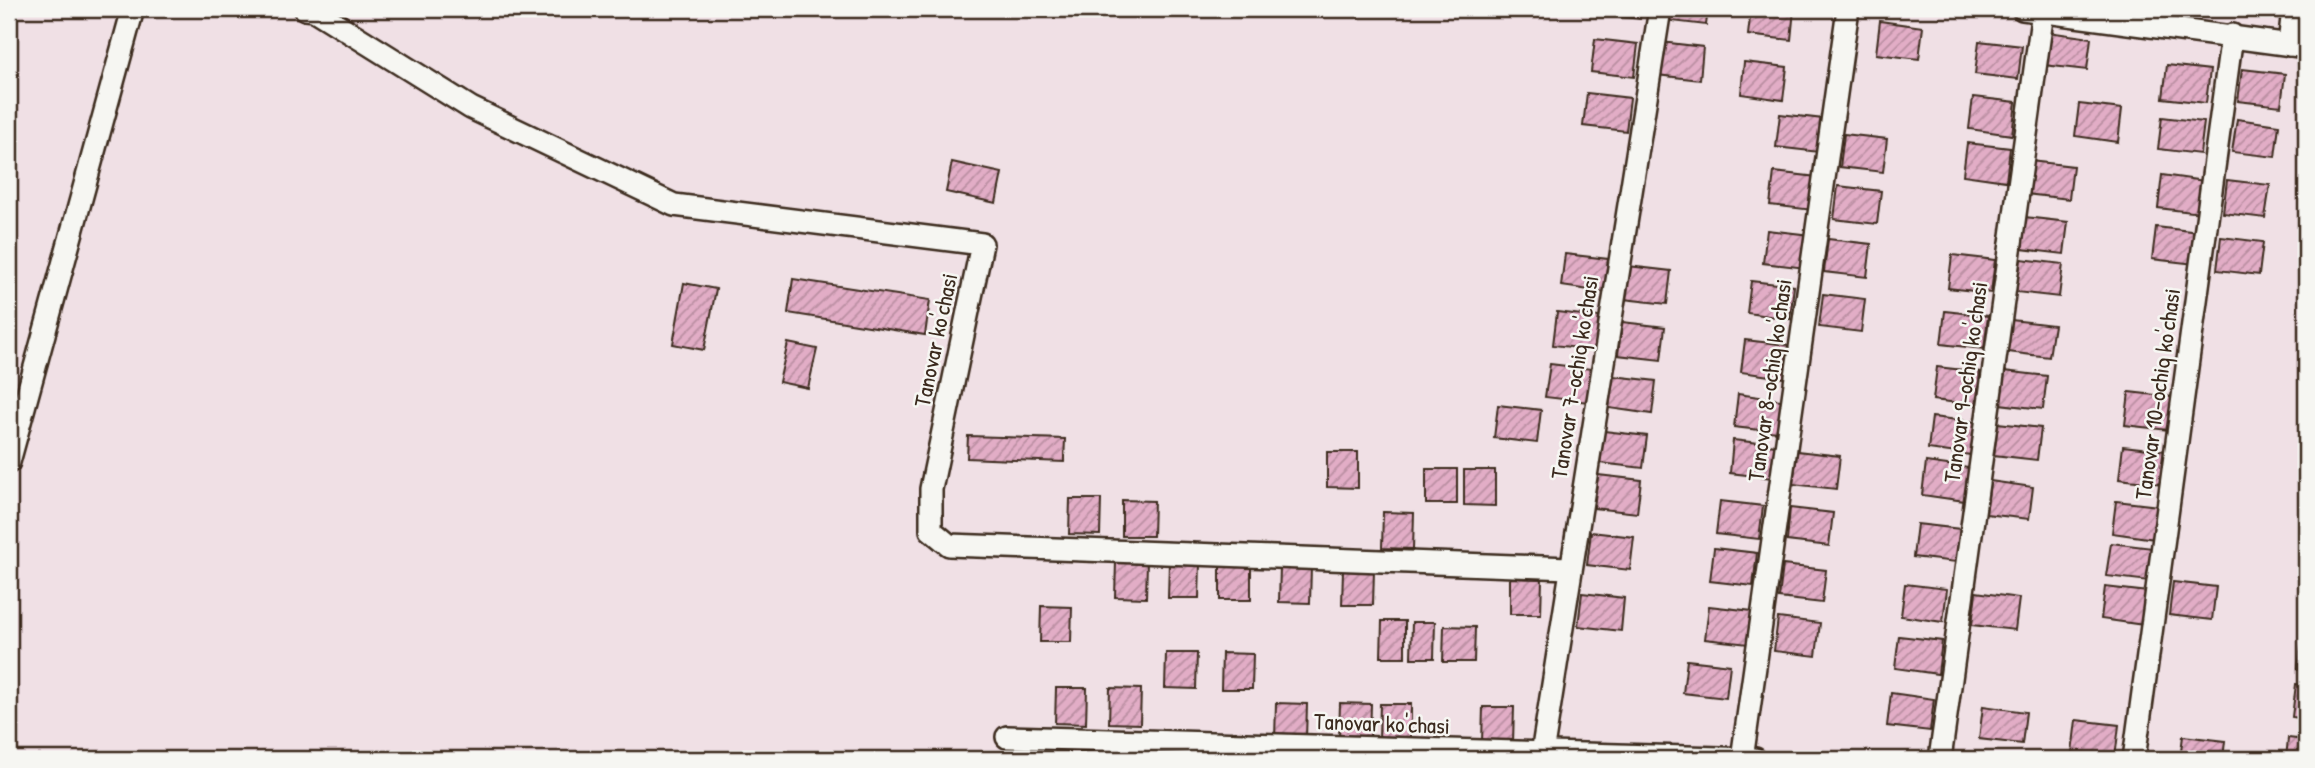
<svg xmlns="http://www.w3.org/2000/svg" width="2315" height="768" font-family="'Patrick Hand',sans-serif">
<style>
.building{fill:url(#building-hatch);stroke:#3b2a1e;stroke-width:2}
.lines{fill:none;stroke-linecap:round;stroke-linejoin:round}
.minor-casing{stroke:#3b2a1e;stroke-width:26}
.minor{stroke:#f6f6f2;stroke-width:21}
.labels{text-anchor:middle;dominant-baseline:central;stroke-width:5;stroke-linejoin:round;paint-order:stroke}
.street-label{font-size:23px;fill:#3b2a1e;stroke:#f6f6f2}
</style>
<defs>
<pattern id="building-hatch" width="6" height="6" patternUnits="userSpaceOnUse" patternTransform="scale(1.75)"><rect width="6" height="6" fill="#e2adc6"/><path d="M-1 1l2-2M0 6l6-6M5 7l2-2" fill="none" stroke="#b88da0"/></pattern>
</defs>
<rect width="100%" height="100%" fill="#f0e0e5"/>
<filter id="ink" filterUnits="userSpaceOnUse"><feTurbulence type="fractalNoise" baseFrequency=".0143" numOctaves="2"/><feDisplacementMap in="SourceGraphic" scale="14" xChannelSelector="R" yChannelSelector="G"/><feConvolveMatrix kernelMatrix="1 2 1 2 8 2 1 2 1" color-interpolation-filters="sRGB"/></filter>
<g filter="url(#ink)">
<g class="building">
<path d="M1598 9H1642L1640 19 1598 14Z"/>
<path d="M1665 9H1708L1706 25 1663 20Z"/>
<path d="M1751 9H1794L1791 40 1748 35Z"/>
<path d="M2241 9H2284L2283 18 2240 16Z"/>
<path d="M1880 21 1923 27 1919 59 1876 54Z"/>
<path d="M2048 32 2091 38 2087 70 2044 65Z"/>
<path d="M1595 39 1638 44 1634 77 1591 72Z"/>
<path d="M1979 41 2022 46 2018 79 1975 74Z"/>
<path d="M1661 42 1703 47 1700 80 1657 75Z"/>
<path d="M1744 62 1787 67 1783 100 1741 94Z"/>
<path d="M2167 65 2210 70 2206 103 2163 98Z"/>
<path d="M2242 69 2285 74 2281 106 2238 101Z"/>
<path d="M1587 93 1630 98 1626 131 1583 126Z"/>
<path d="M1973 97 2016 102 2012 135 1969 129Z"/>
<path d="M2079 104 2122 109 2118 142 2075 136Z"/>
<path d="M1780 114 1823 119 1819 152 1776 147Z"/>
<path d="M2162 117 2204 122 2200 154 2158 149Z"/>
<path d="M2237 119 2279 125 2275 157 2232 152Z"/>
<path d="M1844 134 1887 139 1883 172 1840 167Z"/>
<path d="M1967 143 2010 148 2006 181 1963 175Z"/>
<path d="M2030 161 2073 166 2069 199 2026 194Z"/>
<path d="M952 162 1002 173 996 203 946 192Z"/>
<path d="M1774 172 1817 177 1813 210 1770 205Z"/>
<path d="M2162 175 2205 181 2201 213 2158 208Z"/>
<path d="M2227 180 2270 185 2265 218 2223 213Z"/>
<path d="M1838 186 1881 191 1877 224 1834 219Z"/>
<path d="M2025 217 2068 222 2064 254 2022 249Z"/>
<path d="M2156 227 2199 232 2195 264 2152 259Z"/>
<path d="M1767 230 1810 235 1806 268 1763 263Z"/>
<path d="M2221 237 2263 242 2259 275 2217 270Z"/>
<path d="M1828 239 1871 244 1867 277 1824 272Z"/>
<path d="M1565 254 1608 259 1604 292 1561 286Z"/>
<path d="M1952 255 1995 260 1991 293 1948 288Z"/>
<path d="M2021 259 2063 264 2059 297 2016 292Z"/>
<path d="M1628 266 1671 271 1667 304 1624 299Z"/>
<path d="M793 279 930 300 925 335 788 313Z"/>
<path d="M1751 281 1794 286 1790 319 1747 313Z"/>
<path d="M684 283 716 289 704 350 673 344Z"/>
<path d="M1823 294 1865 299 1861 332 1819 327Z"/>
<path d="M1945 311 1988 316 1984 349 1941 344Z"/>
<path d="M1557 312 1599 317 1595 350 1553 345Z"/>
<path d="M2011 320 2054 325 2049 357 2007 352Z"/>
<path d="M1622 322 1665 327 1661 360 1618 355Z"/>
<path d="M1745 340 1788 345 1784 378 1741 372Z"/>
<path d="M788 343 817 349 808 388 779 382Z"/>
<path d="M1550 364 1592 369 1588 402 1545 397Z"/>
<path d="M1937 367 1980 372 1976 405 1933 400Z"/>
<path d="M2004 371 2047 376 2043 409 2000 404Z"/>
<path d="M1613 376 1656 381 1652 414 1609 408Z"/>
<path d="M2129 392 2172 397 2168 430 2125 425Z"/>
<path d="M1738 394 1781 400 1777 432 1734 427Z"/>
<path d="M1498 405 1541 410 1537 443 1494 438Z"/>
<path d="M1932 417 1975 422 1971 455 1928 449Z"/>
<path d="M1998 423 2041 428 2037 460 1994 455Z"/>
<path d="M1604 431 1647 436 1643 468 1600 463Z"/>
<path d="M968 436 1065 439 1064 462 967 458Z"/>
<path d="M1733 440 1776 445 1772 478 1730 473Z"/>
<path d="M2123 446 2166 451 2162 484 2119 479Z"/>
<path d="M1797 451 1840 456 1836 489 1793 484Z"/>
<path d="M1327 452H1358V488L1327 487Z"/>
<path d="M1926 462 1969 468 1965 501 1922 495Z"/>
<rect x="1426" y="469" width="31" height="35"/>
<path d="M1464 470H1495V506L1464 505Z"/>
<path d="M1598 475 1641 480 1637 513 1594 508Z"/>
<path d="M1990 481 2033 487 2029 519 1986 514Z"/>
<path d="M1070 499H1101L1100 535 1069 534Z"/>
<path d="M1122 500 1154 501 1153 536H1122Z"/>
<path d="M1720 501 1763 506 1759 539 1716 534Z"/>
<path d="M2116 501 2158 506 2155 539 2112 533Z"/>
<path d="M1790 508 1833 513 1829 546 1787 541Z"/>
<path d="M1383 512 1414 513 1413 549 1382 548Z"/>
<path d="M1917 524 1960 529 1956 562 1913 557Z"/>
<path d="M1591 532 1634 537 1630 570 1587 565Z"/>
<path d="M2111 543 2153 548 2149 581 2106 576Z"/>
<path d="M1714 548 1757 553 1753 586 1710 581Z"/>
<path d="M1116 561 1147 562 1146 598 1115 597Z"/>
<path d="M1169 562 1200 563 1199 598H1168Z"/>
<path d="M1220 564 1251 565V600H1220Z"/>
<path d="M1783 565 1826 570 1822 603 1779 598Z"/>
<path d="M1280 567H1311L1310 603 1279 602Z"/>
<path d="M1343 570H1374L1373 605H1342Z"/>
<path d="M1510 578 1542 579 1541 614H1510Z"/>
<path d="M2173 582 2216 587 2212 620 2169 615Z"/>
<path d="M1905 584 1947 589 1943 622 1901 616Z"/>
<path d="M2105 587 2148 592 2144 625 2101 619Z"/>
<path d="M1976 592 2019 598 2015 630 1972 625Z"/>
<path d="M1582 593 1624 598 1621 631 1578 626Z"/>
<path d="M1041 606 1072 607 1071 642H1040Z"/>
<path d="M1709 606 1752 611 1748 644 1705 639Z"/>
<path d="M1778 618 1820 623 1816 656 1774 651Z"/>
<path d="M1382 621H1405V657H1381Z"/>
<path d="M1412 622H1435L1434 658H1411Z"/>
<path d="M1444 626 1475 627 1474 662H1443Z"/>
<path d="M1899 636 1942 641 1938 674 1895 668Z"/>
<path d="M2302 636 2306 637V670L2298 669Z"/>
<path d="M1166 653H1197L1196 689 1165 688Z"/>
<path d="M1222 653 1253 654 1252 689H1221Z"/>
<path d="M1687 660 1730 665 1726 698 1683 693Z"/>
<path d="M2296 684 2306 685V719L2292 717Z"/>
<path d="M1056 688H1087L1086 724 1055 723Z"/>
<path d="M1110 688 1141 689 1140 724 1109 723Z"/>
<path d="M1891 693 1934 699 1930 731 1887 726Z"/>
<path d="M1276 703 1307 704 1306 739H1275Z"/>
<path d="M1340 703 1371 704 1370 739H1339Z"/>
<path d="M1380 704H1411V740L1379 739Z"/>
<path d="M1983 706 2026 712 2022 744 1979 739Z"/>
<path d="M1483 707H1514L1513 743 1482 742Z"/>
<path d="M2076 720 2119 725 2115 758 2072 753Z"/>
<path d="M2183 736 2225 741 2223 759H2180Z"/>
<path d="M2288 738 2306 740V759H2286Z"/>
</g>
<g class="lines">
<g class="minor-casing">
<g id="minor">
<path d="M305 9 314 10 471 108 674 205 982 244 931 489V530L949 545 1570 568"/>
<path d="M2023 9 2306 47"/>
<path d="M2289 45 2293 9"/>
<path d="M9 462 133 9"/>
<path d="M1007 737 1755 759"/>
<path d="M1542 754 1660 9"/>
<path d="M1742 759 1848 9"/>
<path d="M1940 759 2043 11"/>
<path d="M2134 759 2232 35"/>
</g>
</g>
<use href="#minor" class="minor"/>
</g>
</g>
<g class="labels">
<g class="street-label">
<text transform="translate(935 340) rotate(-78)">Tanovar ko'chasi</text>
<text transform="translate(1574 377) rotate(-81)">Tanovar 7-ochiq ko'chasi</text>
<text transform="translate(1769 380) rotate(-82)">Tanovar 8-ochiq ko'chasi</text>
<text transform="translate(1965 382) rotate(-82)">Tanovar 9-ochiq ko'chasi</text>
<text transform="translate(2157 394) rotate(-82)">Tanovar 10-ochiq ko'chasi</text>
<text transform="translate(1382 723) rotate(2)">Tanovar ko'chasi</text>
</g>
</g>
<rect width="2315" height="768" fill="none" stroke="#f6f6f2" stroke-width="35"/>
<rect x="18" y="18" width="2280" height="733" fill="none" stroke="#3b2a1e" stroke-width="2.5" filter="url(#ink)"/>
</svg>
